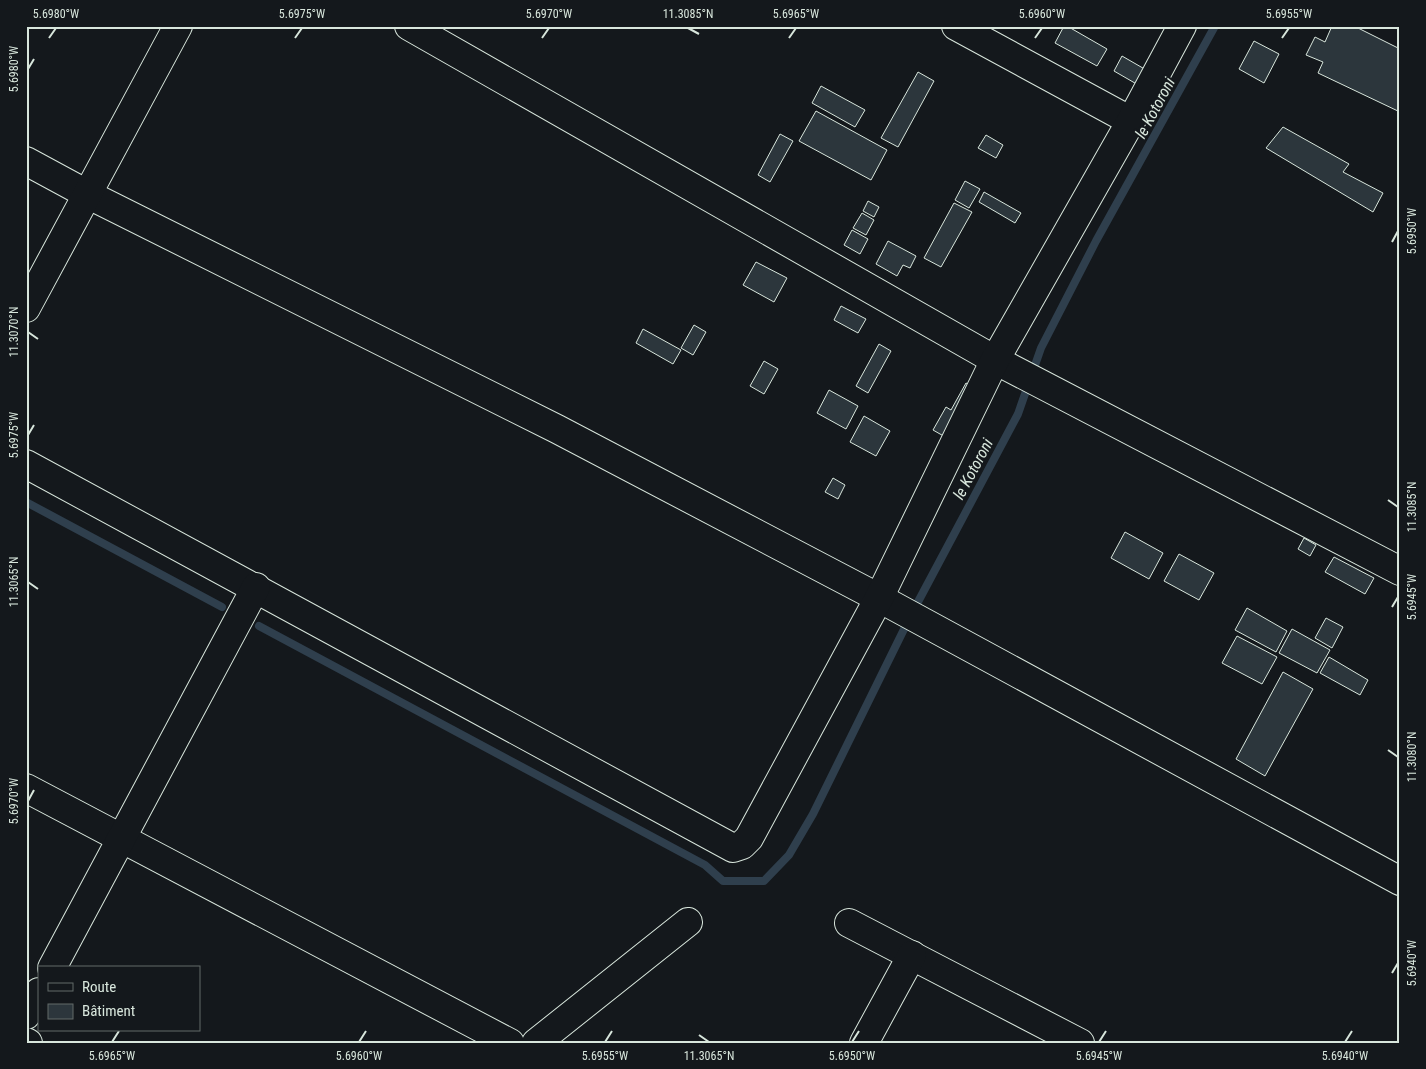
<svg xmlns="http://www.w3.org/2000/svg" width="1426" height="1069" font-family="'Roboto Condensed',sans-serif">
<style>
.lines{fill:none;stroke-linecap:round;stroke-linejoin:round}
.stream{stroke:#2f3f4d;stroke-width:8}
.building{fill:#2c363c;stroke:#d8e6dc}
.minor-casing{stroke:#d8e6dc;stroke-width:30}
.minor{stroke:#14181c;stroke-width:28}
.ticks{fill:none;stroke:#d8e6dc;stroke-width:2}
.labels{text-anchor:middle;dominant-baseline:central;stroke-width:4;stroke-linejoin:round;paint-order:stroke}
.water-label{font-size:16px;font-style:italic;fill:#d8e6dc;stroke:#14181c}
.neatline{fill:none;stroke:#d8e6dc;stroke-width:2}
.ticks-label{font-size:12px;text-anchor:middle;fill:#d8e6dc}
</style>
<rect width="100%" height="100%" fill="#14181c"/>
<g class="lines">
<g class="stream">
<path d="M26 502 222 607"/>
<path d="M259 626 705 865 723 881H764L789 855 813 814 911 615 1018 414 1041 348 1096 241 1215 26"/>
</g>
</g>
<g class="building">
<path d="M1064 26H1067L1107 49 1097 66 1055 43Z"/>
<path d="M1332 26H1354L1400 49V112L1318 73 1323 62 1306 55 1315 37 1325 42Z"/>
<path d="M1254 41 1279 54 1264 83 1239 69Z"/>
<path d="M1122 56 1148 71 1140 86 1114 71Z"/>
<path d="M918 72 934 81 898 147 881 138Z"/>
<path d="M821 86 865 110 855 127 812 103Z"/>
<path d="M816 111 887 150 871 180 799 141Z"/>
<path d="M1283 127 1349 164 1343 172 1383 193 1373 212 1266 148Z"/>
<path d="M780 134 793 141 770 182 758 175Z"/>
<path d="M986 135 1003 145 996 158 978 148Z"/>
<path d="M965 181 980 189 969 208 955 200Z"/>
<path d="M984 192 1021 213 1015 223 979 202Z"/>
<path d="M868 201 879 207 874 217 863 211Z"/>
<path d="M954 203 972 212 941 267 924 258Z"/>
<path d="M862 213 874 220 866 235 853 228Z"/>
<path d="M852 230 868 239 860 254 844 245Z"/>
<path d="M888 241 916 256 910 268 903 265 897 276 876 264Z"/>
<path d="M756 262 787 278 774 302 743 285Z"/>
<path d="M841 306 866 319 858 333 834 320Z"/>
<path d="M694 325 706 332 693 355 681 348Z"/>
<path d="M643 329 681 350 673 364 636 343Z"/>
<path d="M879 344 891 351 868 393 856 386Z"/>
<path d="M764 361 778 369 764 394 750 386Z"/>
<path d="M966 383 981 391 954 442 933 430 946 407 951 410Z"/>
<path d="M829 390 858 406 846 429 817 413Z"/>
<path d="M864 416 890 431 876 456 850 442Z"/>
<path d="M833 478 845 485 838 499 825 492Z"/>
<path d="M1125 532 1163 553 1149 579 1111 558Z"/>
<path d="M1304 538 1316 545 1310 556 1298 549Z"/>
<path d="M1179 554 1214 573 1199 600 1164 581Z"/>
<path d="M1334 557 1374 578 1365 594 1325 572Z"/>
<path d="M1247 608 1287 631 1276 652 1235 630Z"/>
<path d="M1326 618 1343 627 1332 648 1315 638Z"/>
<path d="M1292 629 1330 650 1317 673 1279 653Z"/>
<path d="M1237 636 1277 657 1262 684 1222 663Z"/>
<path d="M1329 657 1368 680 1360 695 1320 673Z"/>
<path d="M1283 672 1313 689 1265 776 1236 759Z"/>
</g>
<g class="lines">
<g class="minor-casing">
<g id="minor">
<path d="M409 26 995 360 1400 571"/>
<path d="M956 26 1131 121"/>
<path d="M26 161 87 194 557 429 879 598 1400 881"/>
<path d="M26 308 178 26"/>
<path d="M26 464 733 848 742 845 749 838 879 598 995 360 1131 121 1182 26"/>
<path d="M26 788 510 1043"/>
<path d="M849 923 1080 1043"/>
<path d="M52 968 256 587"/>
<path d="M26 1015 39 992"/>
<path d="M26 1042 28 1043"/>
<path d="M536 1043 688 922"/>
<path d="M864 1043 912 955"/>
</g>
</g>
<use href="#minor" class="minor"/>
</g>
<path class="ticks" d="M688 28 699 34M49 38 56 28M295 38 302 28M542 38 549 28M789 38 796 28M1035 38 1042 28M1282 38 1289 28M28 69 34 59M1392 242 1398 231M28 332 38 339M28 435 34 425M1388 500 1398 507M28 582 38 589M1392 607 1398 597M1388 750 1398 757M28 801 34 790M1392 973 1398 963M699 1035 709 1042M112 1042 119 1031M359 1042 366 1031M605 1042 612 1031M852 1042 859 1031M1099 1042 1106 1031M1345 1042 1352 1031"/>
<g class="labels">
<g class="water-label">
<text transform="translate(1155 108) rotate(-62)">le Kotoroni</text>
<text transform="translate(973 469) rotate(-62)">le Kotoroni</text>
</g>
</g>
<rect width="1426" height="1069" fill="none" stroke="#14181c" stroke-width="55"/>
<rect x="38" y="966" width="162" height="65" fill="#14181c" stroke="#626a69"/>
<rect x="48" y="983" width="25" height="8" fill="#14181c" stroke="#626a69"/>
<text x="82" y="992" font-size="15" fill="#d8e6dc">Route</text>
<rect x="48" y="1004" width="25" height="15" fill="#2c363c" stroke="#626a69"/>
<text x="82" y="1016" font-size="15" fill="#d8e6dc">Bâtiment</text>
<rect x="28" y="28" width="1370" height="1014" class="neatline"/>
<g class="ticks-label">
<text x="56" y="18">5.6980°W</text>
<text x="302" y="18">5.6975°W</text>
<text x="549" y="18">5.6970°W</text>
<text x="688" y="18">11.3085°N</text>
<text x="796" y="18">5.6965°W</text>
<text x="1042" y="18">5.6960°W</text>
<text x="1289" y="18">5.6955°W</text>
<text transform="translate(14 69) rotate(-90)" y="4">5.6980°W</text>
<text transform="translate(1412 231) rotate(-90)" y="4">5.6950°W</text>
<text transform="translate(14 332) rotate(-90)" y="4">11.3070°N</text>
<text transform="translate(14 435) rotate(-90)" y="4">5.6975°W</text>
<text transform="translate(1412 507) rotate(-90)" y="4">11.3085°N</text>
<text transform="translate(14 582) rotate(-90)" y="4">11.3065°N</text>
<text transform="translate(1412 597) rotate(-90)" y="4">5.6945°W</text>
<text transform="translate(1412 757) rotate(-90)" y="4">11.3080°N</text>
<text transform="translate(14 801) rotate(-90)" y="4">5.6970°W</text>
<text transform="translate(1412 963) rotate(-90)" y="4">5.6940°W</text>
<text x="112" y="1060">5.6965°W</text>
<text x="359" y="1060">5.6960°W</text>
<text x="605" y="1060">5.6955°W</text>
<text x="709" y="1060">11.3065°N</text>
<text x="852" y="1060">5.6950°W</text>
<text x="1099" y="1060">5.6945°W</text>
<text x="1345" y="1060">5.6940°W</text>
</g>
</svg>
